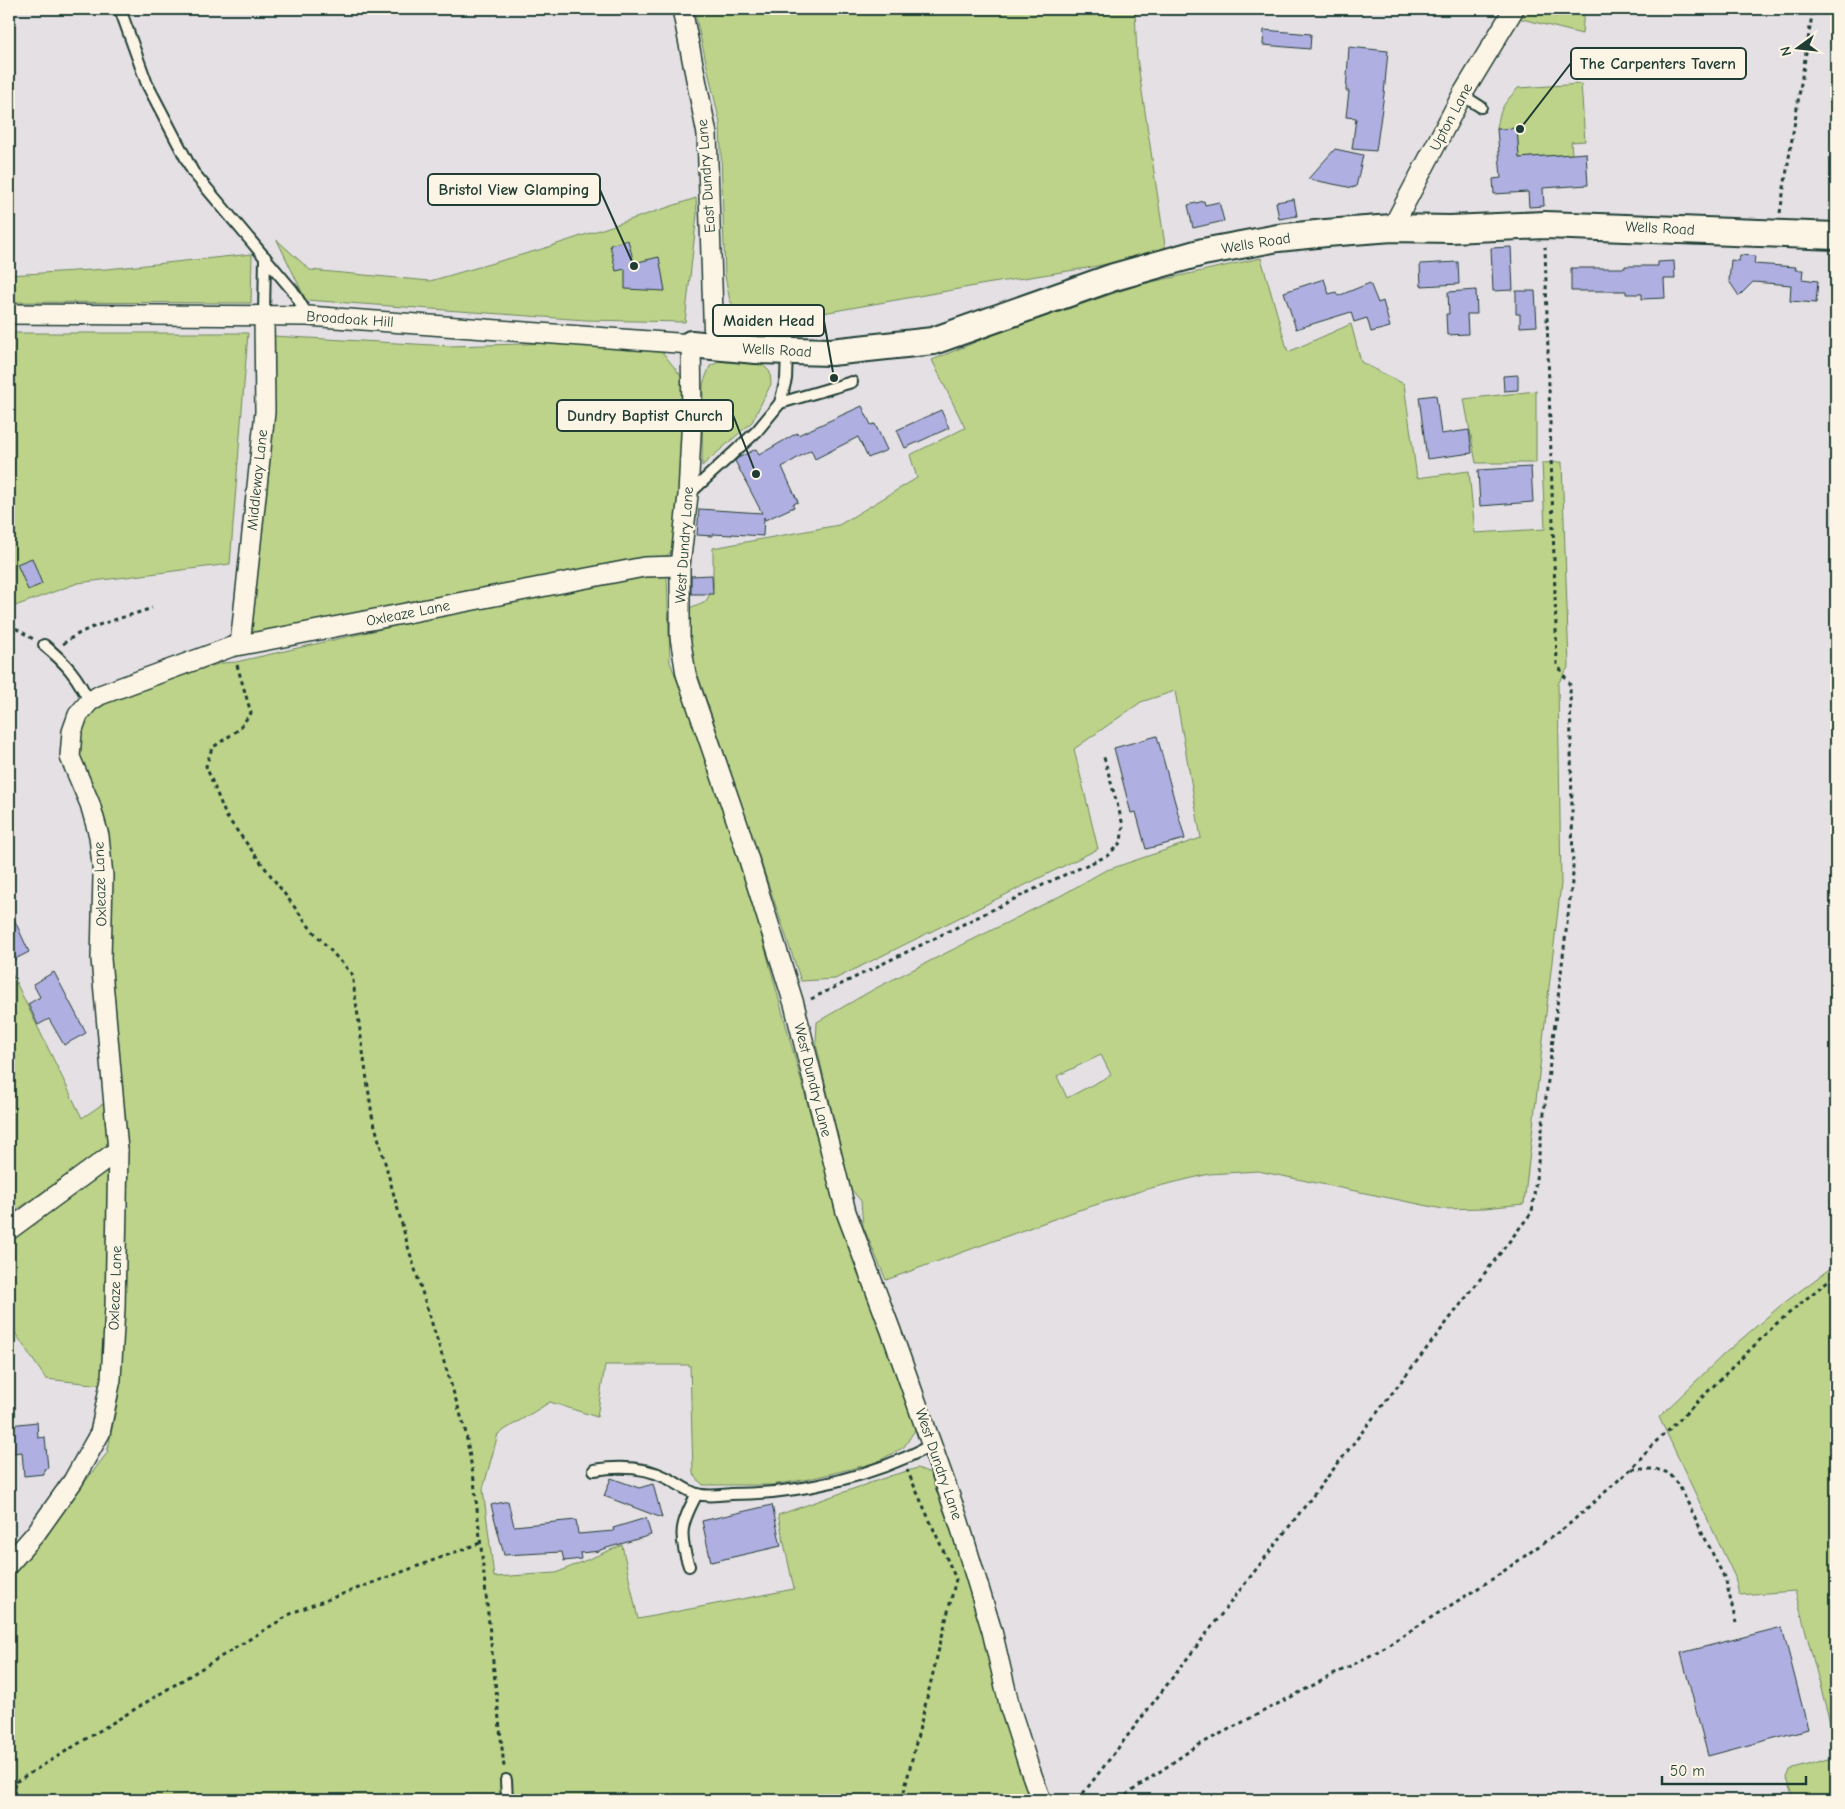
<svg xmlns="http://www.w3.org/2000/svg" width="1845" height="1809" font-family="'Comic Neue',sans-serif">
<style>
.green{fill:#bcd389;stroke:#6e885e;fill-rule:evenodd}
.building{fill:#b0afe1;stroke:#1f3d34}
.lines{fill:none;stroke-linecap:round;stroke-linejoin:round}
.lane-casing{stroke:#1f3d34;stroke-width:14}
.street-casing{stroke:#1f3d34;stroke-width:22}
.secondary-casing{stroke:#1f3d34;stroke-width:30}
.path{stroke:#1f3d34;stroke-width:3;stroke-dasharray:4 4;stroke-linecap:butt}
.lane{stroke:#fcf5e5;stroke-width:10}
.street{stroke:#fcf5e5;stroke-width:19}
.secondary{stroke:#fcf5e5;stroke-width:26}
.labels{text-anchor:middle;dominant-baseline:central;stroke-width:5;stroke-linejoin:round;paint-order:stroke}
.street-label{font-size:15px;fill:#1f3d34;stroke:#fcf5e5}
.leader{fill:none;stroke:#1f3d34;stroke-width:2}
.callout-dot{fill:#1f3d34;stroke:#fcf5e5;stroke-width:2}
.callout{fill:#fcf5e5;stroke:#1f3d34;stroke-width:2}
.callout-label{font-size:16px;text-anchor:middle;font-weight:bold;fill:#1f3d34}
</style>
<rect width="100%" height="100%" fill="#e5e0e4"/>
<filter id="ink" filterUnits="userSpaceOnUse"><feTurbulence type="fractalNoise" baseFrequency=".02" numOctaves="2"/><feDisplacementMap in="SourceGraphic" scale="10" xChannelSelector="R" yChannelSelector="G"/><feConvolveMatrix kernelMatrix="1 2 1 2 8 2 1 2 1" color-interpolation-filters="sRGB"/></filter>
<g filter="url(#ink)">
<g class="green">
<path d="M694 9H1135L1137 58 1166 252 1087 268 986 284 795 318 779 319 740 314 730 301 725 276 720 123Z"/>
<path d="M1524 9H1584L1582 34 1518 18Z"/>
<path d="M1581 84 1585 141 1571 142 1572 154 1519 158 1517 128 1497 129C1500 107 1504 104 1518 88Z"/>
<path d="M696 198 697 214 685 322 585 320 306 300 277 240 310 270 430 281 542 249Z"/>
<path d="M252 254 251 303 9 302V275L107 269Z"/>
<path d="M1261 258 1288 352 1351 324 1361 362 1404 384 1417 478 1469 471 1475 533 1545 529 1542 463 1562 462 1569 666 1558 684 1561 884 1524 1204 1485 1208 1443 1209 1258 1171 1209 1174 1147 1189 1076 1211 886 1280 863 1226 861 1201 850 1188 816 1044 817 1022 876 988 1062 895 1104 871 1201 838 1175 691 1141 702 1074 749 1098 849 835 979 801 981 693 660 687 609 706 601 713 588V548L839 525 917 478 910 455 965 428 932 360 1000 332 1138 285ZM1101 1055 1111 1075 1067 1098 1057 1076Z"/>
<path d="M9 333H248L230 564 78 583 15 606 9 603Z"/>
<path d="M273 336 450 346 593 342 636 347 663 353 681 376 687 419 674 549 664 558 515 582 251 635 272 409Z"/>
<path d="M723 360 763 365 770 372 771 384 752 422 702 466 703 384 710 366Z"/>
<path d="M1536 391V463H1476L1464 399Z"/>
<path d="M667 576 670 662 708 761 753 904 840 1223 912 1414 915 1430 904 1447 875 1463 809 1479 771 1485H703L693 1474 690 1365H605L597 1417 550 1402 498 1434 483 1489 494 1577 556 1573 622 1545 638 1619 794 1589 778 1515 893 1475 918 1468 930 1473 966 1573 985 1637 1001 1714 1027 1788 1030 1800H9V1577L45 1535 107 1453 118 1400 120 1375 127 1153 111 962 110 884 80 760 77 736 89 713 102 698 222 663 236 662 492 604 623 579Z"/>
<path d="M9 968 82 1118 107 1101 111 1145 9 1215Z"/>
<path d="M110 1164 102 1385 46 1379 9 1324V1242Z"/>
<path d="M1836 1264V1745L1795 1591 1739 1595 1735 1577 1659 1417 1724 1354 1780 1306Z"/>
<path d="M1836 1757V1800H1773L1792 1795 1786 1778 1789 1770Z"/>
</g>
<g class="building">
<path d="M1264 30 1311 34 1310 49 1263 45Z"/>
<path d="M1349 47 1388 51 1384 94 1376 151 1352 149 1356 118 1346 117 1349 91H1346Z"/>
<path d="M1517 128 1519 158 1586 153 1588 185 1543 188 1544 206 1529 207 1528 192 1494 194 1493 179 1501 178 1497 129Z"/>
<path d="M1335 149 1363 155 1356 187H1353V188L1308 179Z"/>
<path d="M1294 199 1297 216 1279 219 1276 202Z"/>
<path d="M1204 201 1205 205 1219 202 1224 221 1193 228 1188 205Z"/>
<path d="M628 240 634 263 659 257 665 291 625 289V269L616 271 610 245Z"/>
<path d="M1511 247 1513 290 1493 291 1491 248Z"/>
<path d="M1740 255 1755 256 1754 264 1796 267 1795 270H1803L1802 279 1818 281 1816 303 1790 301 1791 285 1753 282 1739 296 1729 281 1731 260 1739 261Z"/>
<path d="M1674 261 1675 279H1664L1665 298 1642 299V294H1626V291H1571V268H1625V266H1658V262Z"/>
<path d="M1458 262 1459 284 1421 286 1420 264Z"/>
<path d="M1324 279 1329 294 1336 292 1338 296 1370 283 1378 303 1383 301 1390 327 1371 332 1367 318 1354 322 1351 312 1296 329 1284 292Z"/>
<path d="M1476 290 1477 314H1467L1468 334 1447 335 1446 314H1449L1448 292Z"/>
<path d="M1516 291H1535L1537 326 1520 327V314H1516Z"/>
<path d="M1518 375V390L1504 391 1503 376Z"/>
<path d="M1436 395 1441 434 1469 430 1472 453 1427 459 1419 397Z"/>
<path d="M862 406 871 425 875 424 887 450 868 458 858 437 815 459 811 450 782 467 798 502 793 504 794 507 765 520 764 517 763 536 732 534V535L713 534V536L697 535 699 509 762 513 735 461 738 458 756 449 759 455 797 433 798 435Z"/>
<path d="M941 410 949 428 905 448 897 430Z"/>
<path d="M1531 467 1533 502 1480 506 1478 470Z"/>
<path d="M32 558 42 584 28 590 17 564Z"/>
<path d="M712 575 713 594H691V576Z"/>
<path d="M1157 736 1185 839 1146 849 1136 812 1131 813 1114 748Z"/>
<path d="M9 908 29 952 13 960 9 950Z"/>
<path d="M54 972 86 1033 64 1045 49 1019 38 1025 28 1004 40 997 33 984Z"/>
<path d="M37 1422 38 1438 45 1437 48 1468 44 1469V1474L24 1476 22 1452 12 1453 10 1425Z"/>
<path d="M611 1478 639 1488 653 1484 662 1518 604 1496Z"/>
<path d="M508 1501 514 1526 576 1520 578 1534 614 1531 613 1528 646 1518 651 1535 600 1550V1551L580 1553 581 1559 564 1561 562 1552 504 1555 491 1505Z"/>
<path d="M772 1505 781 1546 711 1562 702 1521Z"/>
<path d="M1782 1627 1808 1729 1708 1756 1681 1653Z"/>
</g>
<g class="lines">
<g class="lane-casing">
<g id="lane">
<path d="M120 9 147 84 193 172 293 291 308 316"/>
<path d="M1462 95 1481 107"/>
<path d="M264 315 265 257"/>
<path d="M780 403 852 382"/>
<path d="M689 494 757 431 780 403 786 379 787 352"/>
<path d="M44 645C66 663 78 677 89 702"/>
<path d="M594 1470C619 1466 644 1466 667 1478 677 1483 687 1491 697 1494 707 1497 721 1495 731 1494 800 1494 871 1477 932 1445"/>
<path d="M689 1566C678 1534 681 1523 697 1494"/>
<path d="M506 1780 507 1800"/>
</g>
</g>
<g class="street-casing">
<g id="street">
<path d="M682 9 707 134 714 345"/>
<path d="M1392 228 1462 95 1514 9"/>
<path d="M9 314 308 316 691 344 692 415 688 495 680 566V637L686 674 738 825 794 1004 846 1212 891 1331 958 1519 992 1631 1010 1708 1028 1764 1041 1800"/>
<path d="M240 645 265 412 264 315"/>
<path d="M9 1230 118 1150"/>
<path d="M9 1564 36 1533 73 1481 100 1433 111 1379 115 1308 118 1150 101 959 103 876 99 836 90 804 70 757 72 732 78 715 89 702 100 695 231 647 644 567 680 566"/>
</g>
</g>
<g class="secondary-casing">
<path id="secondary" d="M691 344 756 350 831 352 933 341 1114 277 1203 252 1278 238 1326 233 1392 228 1450 229 1545 225 1836 236"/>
</g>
<g class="path">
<path d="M1780 213 1813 9"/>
<path d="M9 624 33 639"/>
<path d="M63 644C88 624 122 619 152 608"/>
<path d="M237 665 251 713 238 730 212 748 206 766 226 816 311 929 352 974 372 1115 409 1250 465 1429 474 1480 504 1767"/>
<path d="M811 999 1053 880 1107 856 1121 842 1123 825 1103 754"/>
<path d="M1632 1469H1655L1669 1473 1679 1485 1726 1581 1736 1623"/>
<path d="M9 1786 294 1612 480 1543"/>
<path d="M902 1800 956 1579 907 1470"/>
<path d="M1078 1800 1532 1212 1573 874 1570 685 1557 664 1545 247"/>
<path d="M1119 1800 1195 1747 1375 1653 1494 1578 1567 1526 1631 1469 1653 1444 1667 1432 1776 1324 1836 1274"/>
</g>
<use href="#lane" class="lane"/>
<use href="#street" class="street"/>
<use href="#secondary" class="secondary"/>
</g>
</g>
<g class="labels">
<g class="street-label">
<text transform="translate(1451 117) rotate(-62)">Upton Lane</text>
<text transform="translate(706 176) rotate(-94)">East Dundry Lane</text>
<text transform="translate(1660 228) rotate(3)">Wells Road</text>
<text transform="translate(1256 243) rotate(-9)">Wells Road</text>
<text transform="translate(350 319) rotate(4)">Broadoak Hill</text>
<text transform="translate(777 350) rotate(3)">Wells Road</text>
<text transform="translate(257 480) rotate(-84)">Middleway Lane</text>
<text transform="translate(684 545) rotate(-86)">West Dundry Lane</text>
<text transform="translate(408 613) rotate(-11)">Oxleaze Lane</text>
<text transform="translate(100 884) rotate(-92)">Oxleaze Lane</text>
<text transform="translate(813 1080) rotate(76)">West Dundry Lane</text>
<text transform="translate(115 1288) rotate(-88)">Oxleaze Lane</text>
<text transform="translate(939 1464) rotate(71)">West Dundry Lane</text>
</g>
</g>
<path class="leader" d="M1520 129L1571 63M634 266L600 190M834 378L824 321M756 474L733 415"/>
<g class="callout-dot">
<circle cx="1520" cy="129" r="5"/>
<circle cx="634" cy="266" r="5"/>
<circle cx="834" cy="378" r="5"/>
<circle cx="756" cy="474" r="5"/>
</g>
<g class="callout">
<rect x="1571" y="48" width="175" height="31" rx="5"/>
<rect x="428" y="174" width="172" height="31" rx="5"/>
<rect x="713" y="305" width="111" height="31" rx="5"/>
<rect x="557" y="400" width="176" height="31" rx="5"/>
</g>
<g class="callout-label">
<text x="1658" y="69">The Carpenters Tavern</text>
<text x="514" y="195">Bristol View Glamping</text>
<text x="769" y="326">Maiden Head</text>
<text x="645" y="421">Dundry Baptist Church</text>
</g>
<rect width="1845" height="1809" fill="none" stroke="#fcf5e5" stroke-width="30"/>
<rect x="15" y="15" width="1815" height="1779" fill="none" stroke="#1f3d34" stroke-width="2" filter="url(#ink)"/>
<g transform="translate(1798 48) rotate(255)" stroke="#fcf5e5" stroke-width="4" paint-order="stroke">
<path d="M0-4L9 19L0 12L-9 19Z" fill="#1f3d34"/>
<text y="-8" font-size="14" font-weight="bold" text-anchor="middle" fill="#1f3d34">N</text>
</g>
<path d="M1662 1776v8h144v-8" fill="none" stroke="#1f3d34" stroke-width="2.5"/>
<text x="1670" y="1776" font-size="15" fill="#1f3d34" stroke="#fcf5e5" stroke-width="4" paint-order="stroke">50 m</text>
</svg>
